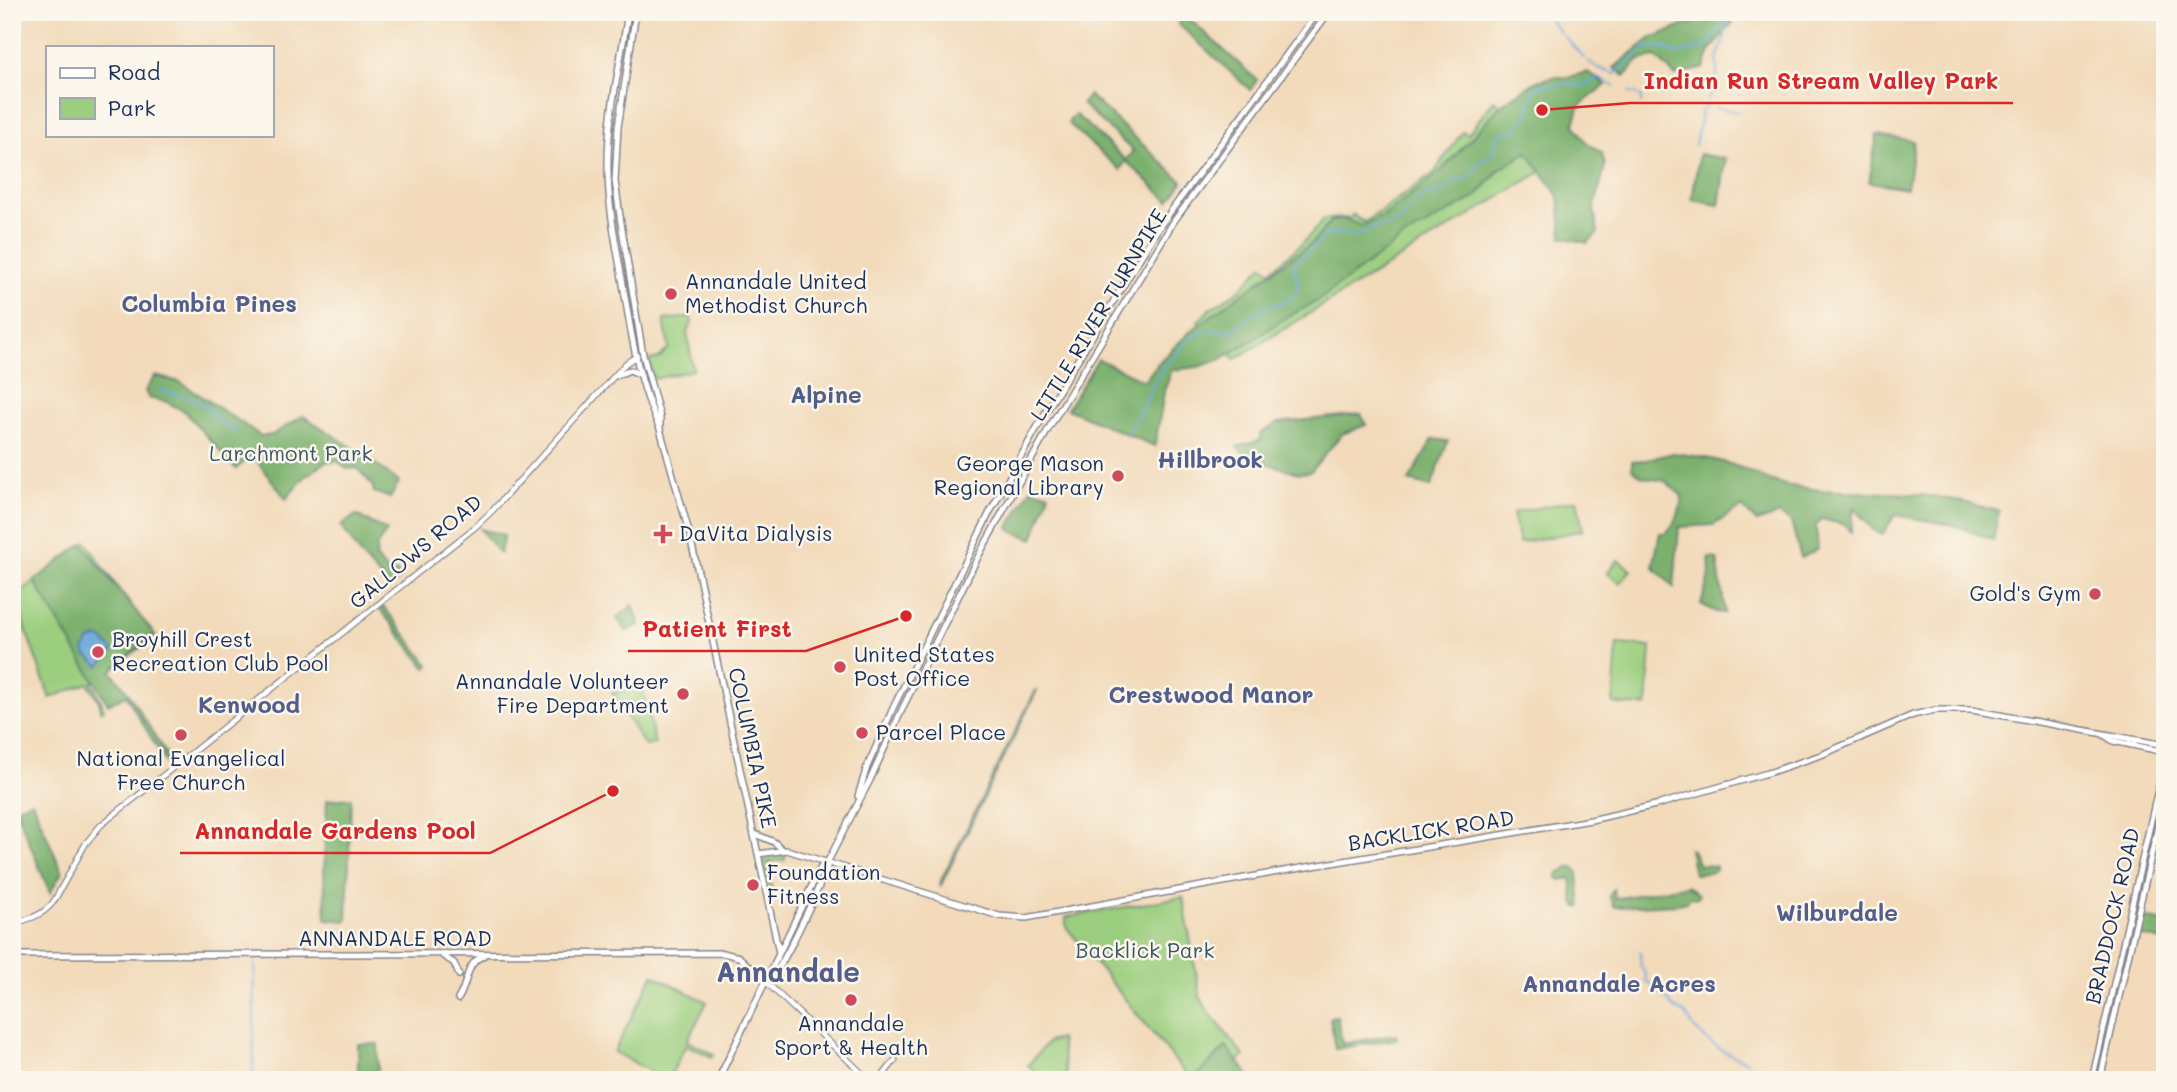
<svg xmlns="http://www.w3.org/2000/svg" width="2177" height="1092" font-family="Mali,sans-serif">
<rect width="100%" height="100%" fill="#fbf7ec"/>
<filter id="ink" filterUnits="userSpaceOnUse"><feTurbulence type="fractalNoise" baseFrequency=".0143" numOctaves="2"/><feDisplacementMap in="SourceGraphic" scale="14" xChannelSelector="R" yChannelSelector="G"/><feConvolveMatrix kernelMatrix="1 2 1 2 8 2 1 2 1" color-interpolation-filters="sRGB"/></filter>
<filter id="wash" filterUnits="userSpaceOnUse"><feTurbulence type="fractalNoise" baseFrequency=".00686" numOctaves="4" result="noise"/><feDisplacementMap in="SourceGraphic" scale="28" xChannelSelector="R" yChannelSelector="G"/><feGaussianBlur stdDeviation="1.57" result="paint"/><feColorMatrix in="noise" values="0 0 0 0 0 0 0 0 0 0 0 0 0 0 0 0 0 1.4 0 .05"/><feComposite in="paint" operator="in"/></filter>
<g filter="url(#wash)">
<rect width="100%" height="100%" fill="#f2daba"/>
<!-- green -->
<path fill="#9bce7e" stroke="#5b7e6e" stroke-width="2" d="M1494 100 1562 159 1235 359 1198 321 1210 309 1237 292 1263 265 1270 271C1289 256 1309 238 1324 219L1350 218 1353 214 1358 219 1365 222 1434 173 1463 131 1468 134Z
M691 317 692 323 687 332 693 370 654 379 649 360 659 358 669 348 664 320Z
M1577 500 1583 530 1519 543 1513 513Z
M86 542 120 591 156 636 92 683 101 701 104 710 101 711 99 701 88 683 50 698 14 597Z
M1618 560 1631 570 1620 583 1607 573Z
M1617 644 1651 647 1647 706 1613 704Z
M642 686 655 744 645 746 612 693Z
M779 854 785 856V860L767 862 768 864H772L768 870 774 896 772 898 763 861 770 856Z
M1183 897 1200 996 1208 1011 1244 1056 1220 1080 1196 1076 1191 1080 1066 927V917Z
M653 975 707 1002 687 1041 714 1054 712 1057 686 1045 668 1080H655L648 1070 614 1052Z
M1060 1039 1067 1080H1043L1028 1065 1048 1042Z"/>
<!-- forest -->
<path fill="#7cb16d" stroke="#4c7066" stroke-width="2" d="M1721 12H1741L1710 51 1704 68 1675 76 1656 57 1639 60 1625 76 1614 68 1651 38Z
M1185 15 1257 80 1250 90 1178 24Z
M1588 72 1606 85 1580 105 1574 124 1586 142 1602 153 1605 166 1594 210 1598 233 1587 243 1562 237 1559 196 1527 152 1499 170 1476 197 1403 238 1316 302 1285 318 1253 340 1219 360 1198 367 1172 370 1164 392 1155 446 1067 409 1098 359 1144 381 1160 361 1193 329 1313 242 1331 221 1344 219 1362 226 1384 216 1441 171 1502 104 1537 81 1553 77H1568Z
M1089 95 1183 182 1169 201 1126 161 1120 170 1068 123 1075 114 1126 160 1133 151 1082 104Z
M1877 135 1914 141 1907 188 1869 182Z
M1699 154 1726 159 1719 205 1692 200Z
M155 376 180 382 261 436 272 435 303 416 361 453 399 482 390 498 374 492 372 485 357 468 346 469 338 461 325 462 305 477 286 499 254 457 251 456 236 469 185 412 167 402 149 398 145 391Z
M1361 414 1366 425 1342 434 1310 472 1299 473 1265 463 1264 455 1254 463 1237 447 1261 440 1260 434 1278 423Z
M1433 439 1448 441 1431 487 1409 481Z
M1673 453C1695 456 1720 459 1741 468 1757 475 1768 481 1786 485 1833 495 1882 490 1930 496 1953 498 1976 506 1999 511L1993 540 1953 525 1895 515 1882 535 1873 530 1854 507 1851 532 1845 525 1821 519 1816 526 1818 549 1801 558 1791 522 1779 514 1757 522 1742 507 1713 525 1679 527 1674 587 1653 567 1660 533H1666C1677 522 1680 512 1682 496L1665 481 1643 477 1632 469V461L1646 460Z
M1031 488 1049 494 1033 539 1012 531 1009 527Z
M356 515 387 531 377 545 376 558 389 574 397 572 401 578 389 587 362 557 341 526Z
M480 529 504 535 500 553 498 552Z
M82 544 154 634 111 671 127 691 170 760 166 763 126 695 108 704 34 581Z
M1709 558 1717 559 1725 613 1716 612 1701 604 1710 574Z
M633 605 640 625 626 631 617 618Z
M384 607 429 665 426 668 379 608Z
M1036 690H1037L940 887 941 880Z
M351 798 347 921 326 919 324 869 327 800Z
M32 801 62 872 50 893 15 808Z
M1689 849 1692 850 1699 865 1716 866V870L1708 873 1694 874Z
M1570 867 1576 869 1578 873 1581 907H1577L1574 902 1571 878 1561 880 1557 877 1560 872Z
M1688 885 1699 895 1698 898 1691 897 1686 902 1678 904 1615 907 1609 896 1613 889 1615 899Z
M2146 918 2165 922V942L2137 935 2140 923Z
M1337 1016 1342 1044 1396 1034 1397 1039 1335 1049 1330 1017Z
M358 1044H378V1077L376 1080H358Z
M1226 1047 1253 1080H1192Z"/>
<!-- water -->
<path fill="#6ea9de" stroke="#446c9e" stroke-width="2" d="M96 638H101L113 650 100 666 85 654 84 649 90 640Z"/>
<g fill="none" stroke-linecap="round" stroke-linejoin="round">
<!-- stream -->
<path stroke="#6ea9de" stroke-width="2" d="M1549 19 1560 32
M1564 36 1584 58
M1588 61 1598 68 1615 74 1646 47H1662L1675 54 1705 47 1727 19 1736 12
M1599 78 1615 87
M1648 91 1655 92
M1629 92 1641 96V103
M1659 93 1663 94
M1709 98 1717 76V60L1725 35 1726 22
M1704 106 1708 107
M1716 108 1737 112
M1695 145 1702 109
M158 390 196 400 211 411 216 419 237 432
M1127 435 1163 367 1174 358 1187 340 1209 329 1226 332 1231 331C1243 323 1251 314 1263 308 1274 303 1291 303 1297 291 1302 281 1293 275 1294 265L1325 236 1339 232 1353 237 1376 227 1393 225 1402 219 1415 202 1425 195 1441 192 1454 182 1469 179 1481 160 1491 156 1494 152 1496 138 1504 132H1512L1527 117 1534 91 1539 86 1569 83 1581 86 1597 79
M1010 486 1029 452
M344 827 340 828 345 839
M1640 952 1641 967 1646 975V982L1651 983 1652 987 1669 1001 1672 1007 1686 1014 1694 1028 1709 1042 1723 1051 1748 1062
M253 1080 255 961"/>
</g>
</g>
<g filter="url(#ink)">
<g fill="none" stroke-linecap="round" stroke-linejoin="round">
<!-- secondary casing -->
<g stroke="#86848c" stroke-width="7">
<path id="secondary" d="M12 924C29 919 43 916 54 901L86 843 101 825 474 528 492 511 626 363 637 356
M767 983 869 1080
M867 1075 875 1078 882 1077 895 1060"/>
</g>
<!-- primary casing -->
<g stroke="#86848c" stroke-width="8">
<path id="primary" d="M628 12C621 61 608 112 608 161 607 202 616 244 623 284 631 333 638 383 660 429L689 532 699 576 779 953
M636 12 618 127 615 181 621 223 643 355 660 417V427
M615 376 630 370 641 375
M2104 735 2113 741 2165 752
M858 796 867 767 894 706 990 512 1044 415 1157 230 1318 12
M755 834 774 842 783 850
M758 854 787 850 999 916 1026 918 1289 870 1591 820 1660 804 1771 772 1821 755 1913 715 1936 710H1972L2165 745
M12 955 723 953 739 957 767 983
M443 956 454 963 459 975
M767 983C781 974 817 890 827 869V863
M458 999C468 985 465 963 483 956
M718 1080 815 879 821 867 827 863 870 780 904 705 979 555 1050 426 1174 221 1329 12
M2092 1080 2165 759
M2100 1080 2165 795"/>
</g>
<!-- secondary -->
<use href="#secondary" stroke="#fff" stroke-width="4.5"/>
<!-- primary -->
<use href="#primary" stroke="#fff" stroke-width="5"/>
</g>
</g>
<!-- markers -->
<g fill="#d1495b" stroke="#fbf7ec" stroke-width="2.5">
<circle cx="671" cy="294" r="7"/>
<circle cx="1118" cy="476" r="7"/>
<path d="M659.5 523.5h7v7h7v7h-7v7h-7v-7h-7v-7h7z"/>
<circle cx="2095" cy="594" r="7"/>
<circle cx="98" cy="652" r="7"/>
<circle cx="840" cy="667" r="7"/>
<circle cx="683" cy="694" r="7"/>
<circle cx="862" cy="733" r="7"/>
<circle cx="181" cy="735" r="7"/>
<circle cx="753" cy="885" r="7"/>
<circle cx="851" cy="1000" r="7"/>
</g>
<g text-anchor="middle" stroke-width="5" stroke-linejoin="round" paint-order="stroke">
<!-- poi labels -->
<g font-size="21" fill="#1b2f5e" stroke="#fbf7ec" text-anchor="start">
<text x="685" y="289">Annandale United<tspan x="685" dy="24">Methodist Church</tspan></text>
<text x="1104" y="471" text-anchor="end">George Mason<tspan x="1104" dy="24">Regional Library</tspan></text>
<text x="679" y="541">DaVita Dialysis</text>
<text x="2081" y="601" text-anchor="end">Gold's Gym</text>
<text x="112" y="647">Broyhill Crest<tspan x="112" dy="24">Recreation Club Pool</tspan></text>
<text x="854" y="662">United States<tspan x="854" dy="24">Post Office</tspan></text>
<text x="669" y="689" text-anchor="end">Annandale Volunteer<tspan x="669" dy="24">Fire Department</tspan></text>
<text x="876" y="740">Parcel Place</text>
<text x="181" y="766" text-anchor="middle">National Evangelical<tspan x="181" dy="24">Free Church</tspan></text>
<text x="767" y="880">Foundation<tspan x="767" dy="24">Fitness</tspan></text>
<text x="851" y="1031" text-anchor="middle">Annandale<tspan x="851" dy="24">Sport &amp; Health</tspan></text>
</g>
<!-- street labels -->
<g font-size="21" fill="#1b2f5e" stroke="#fbf7ec">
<text transform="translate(1099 315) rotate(-59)" y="7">LITTLE RIVER TURNPIKE</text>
<text transform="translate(416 552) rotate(-40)" y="7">GALLOWS ROAD</text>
<text transform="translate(752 748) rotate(78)" y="7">COLUMBIA PIKE</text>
<text transform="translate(1431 831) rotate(-9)" y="7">BACKLICK ROAD</text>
<text transform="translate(2113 916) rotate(-77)" y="7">BRADDOCK ROAD</text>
<text x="395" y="946">ANNANDALE ROAD</text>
</g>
<!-- park labels -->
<g font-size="21" fill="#3b5766" stroke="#fbf7ec">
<text x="291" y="461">Larchmont Park</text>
<text x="1145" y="958">Backlick Park</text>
</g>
<!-- neighbourhood labels -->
<g font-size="23" font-weight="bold" fill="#545e8d" stroke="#fbf7ec">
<text x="209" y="312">Columbia Pines</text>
<text x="826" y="403">Alpine</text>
<text x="1210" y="468">Hillbrook</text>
<text x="1211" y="703">Crestwood Manor</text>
<text x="249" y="713">Kenwood</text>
<text x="1837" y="921">Wilburdale</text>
<text x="1619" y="992">Annandale Acres</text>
</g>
<!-- district labels -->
<g font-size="28" font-weight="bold" fill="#545e8d" stroke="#fbf7ec">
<text x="788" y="982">Annandale</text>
</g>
</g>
<!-- callouts -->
<path fill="none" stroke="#d62828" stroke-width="2.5" d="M1542 110L1630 103H2013M906 616L806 651H628M613 791L490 853H180"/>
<g fill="#d62828" stroke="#fbf7ec" stroke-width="2.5">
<circle cx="1542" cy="110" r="7"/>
<circle cx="906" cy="616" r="7"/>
<circle cx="613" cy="791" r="7"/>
</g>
<g font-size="23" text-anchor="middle" font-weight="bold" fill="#d62828" stroke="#fbf7ec" stroke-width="5" stroke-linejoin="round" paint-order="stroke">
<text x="1821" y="89">Indian Run Stream Valley Park</text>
<text x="717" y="637">Patient First</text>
<text x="335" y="839">Annandale Gardens Pool</text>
</g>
<!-- margin -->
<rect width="2177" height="1092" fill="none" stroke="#fbf7ec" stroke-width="42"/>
<!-- legend -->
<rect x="46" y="46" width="228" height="91" fill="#fbf7ec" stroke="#a1a7b3" stroke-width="2"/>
<rect x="60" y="68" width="35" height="10" fill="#ffffff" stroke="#a1a7b3" stroke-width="2"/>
<text x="108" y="80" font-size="21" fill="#1b2f5e">Road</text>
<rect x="60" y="98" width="35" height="21" fill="#9bce7e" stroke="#a1a7b3" stroke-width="2"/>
<text x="108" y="116" font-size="21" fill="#1b2f5e">Park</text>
</svg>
